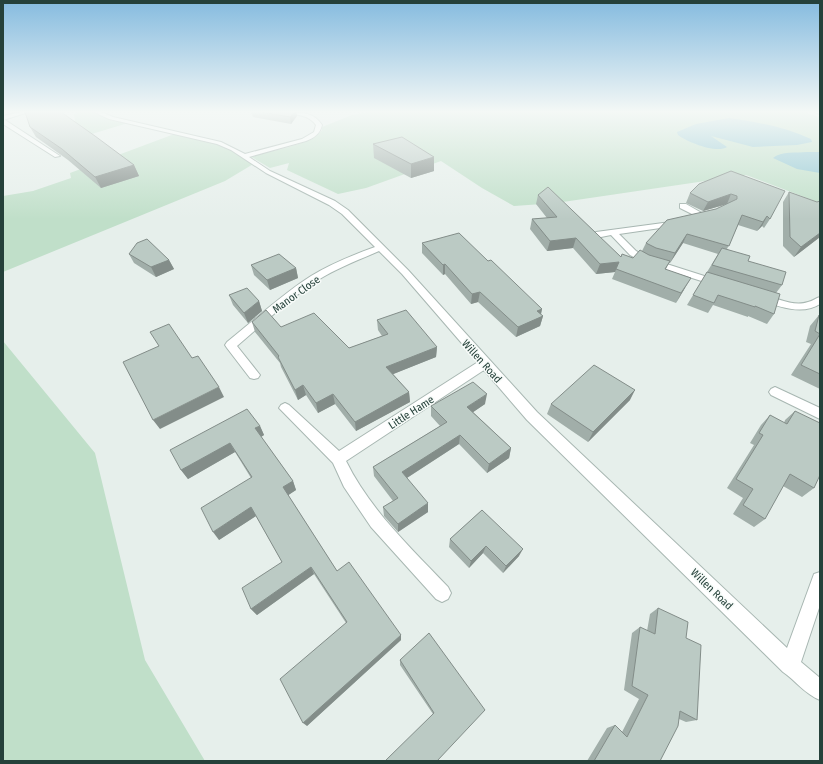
<svg xmlns="http://www.w3.org/2000/svg" width="823" height="764" font-family="'Fira Sans Condensed',sans-serif">
<rect width="100%" height="100%" fill="#e6efeb"/>
<!-- green -->
<path fill="#c0dfc9" d="M77 112H93L106 118 128 123 62 143 75 122 74 114 78 113Z
M368 112H803L820 117V203L746 175 556 203 514 206 482 188 441 161 366 188 338 194 287 170 289 163 270 168 250 156C269 151 310 146 322 130V127L352 115Z
M177 133 224 144 255 163 225 181 3 272V196L33 191 71 178 70 173Z
M3 341 95 453 145 660 205 761H3Z"/>
<!-- water -->
<path fill="#90c6d2" d="M729 118C757 122 785 127 811 139L812 142 797 145 753 147 711 136 727 147C717 154 687 142 678 135L677 132 696 124Z
M807 152H820V173L797 169 773 158C781 151 797 153 807 152Z"/>
<g fill="none" stroke-linecap="round" stroke-linejoin="round">
<!-- street casing -->
<g stroke="#a8b7b2" stroke-width="2">
<path id="street" d="M94 112H101L113 117 221 142 245 154 302 139 314 132 316 125C309 115 298 115 287 113V112C300 112 314 112 322 125 320 134 314 138 306 141L249 157 270 171 335 201 348 210 408 270 537 412 787 648 814 574 820 572V605L801 662 820 678V700C805 694 796 681 783 672L527 420 484 370 346 461C370 510 411 548 448 587L451 593 448 599 442 602 436 599 371 527 344 487 333 463 279 408 281 405 285 403 289 405 339 451 478 362 402 274 379 251C359 260 337 268 318 280 289 299 264 323 237 346L260 375 258 378 254 379 250 378 227 348 225 345 227 342C255 320 281 295 311 276 331 264 353 255 375 247L342 214 329 205 266 173 231 150 217 144 109 119Z
M816 112H820V114L817 113Z
M3 119 5 120 60 156 55 157 3 124Z
M680 204H686L707 216 703 218H700L680 208Z
M678 221 682 223 681 225 619 234 636 251 651 259 720 281 722 283 720 285H714L645 263 630 255 611 235 596 238 592 235 596 232Z
M762 294C777 298 793 307 808 302 813 301 816 298 820 297V304C802 316 777 306 758 299L757 297 758 295Z
M775 387 820 408V419L771 395 769 392 771 389Z"/>
</g>
<!-- secondary casing -->
<g stroke="#a4bab3" stroke-width="2">
<path id="secondary" d="M21 112H29L3 120V116Z"/>
</g>
<!-- street -->
<use href="#street" fill="#fff" fill-rule="evenodd"/>
<!-- secondary -->
<use href="#secondary" fill="#fff" fill-rule="evenodd"/>
</g>
<!-- wall -->
<path fill="#a1aea9" d="M251 112H296L297 116 291 124 253 117Z
M30 127 134 165 139 176 101 188 68 160 36 137Z
M373 144 434 171 411 178 374 158Z
M731 171 770 219 764 228 762 226 757 231 738 225 727 249 748 261 782 285 776 293 774 314 767 324 748 316V317L713 305 708 313 687 305 718 254 683 243 670 263H669L666 269 685 288 676 303 612 279 615 272 596 274 573 248 547 251 530 229 532 219 547 218 536 204 538 195 621 257 633 258 642 251 646 243 727 204 703 211 686 203 690 193Z
M789 192 817 202 820 201V237L794 257 783 246V202Z
M422 243 542 309 541 315 543 316 540 326 516 337 478 302 471 304 445 274 443 275 422 253Z
M129 254 169 260 174 269 156 277 134 263Z
M251 265 296 268 298 278 270 290 254 275Z
M229 295 259 301 262 311 248 323 233 305Z
M819 315 820 316V389L791 375 811 344 806 342 810 326Z
M377 320 437 347 436 357 393 374 409 392 410 402 356 431 335 404 318 413 306 395 298 400 281 367 280 363 255 332 252 322 281 327 349 348 382 336 378 330Z
M630 400 588 442 547 414 551 404Z
M485 404 473 412 511 448 509 458 487 473 459 444 407 478 428 512 398 532 384 516 383 507 393 501 374 476 373 467 440 426 431 416V406Z
M795 411 814 488 802 497 783 486 765 519 754 527 733 514 743 498 727 488 754 445 750 443 761 425 770 415 784 423 785 420Z
M260 426 264 435 261 437 293 481 296 490 288 495 337 571 401 640 307 726 346 623 314 574 257 615 251 609 282 562 256 516 219 540 251 478 235 452 188 479 181 470Z
M482 510 519 556 503 573 483 553 469 568 449 547 450 539Z
M658 608 686 638 697 720 686 722 679 719 660 761H587L607 728 615 725 622 732 639 699 624 690 632 633 640 627 647 631 650 614Z
M400 660 485 710 433 714 400 665Z"/>
<!-- shaded-wall -->
<path fill="#838d89" d="M294 112H296L297 116 291 124 290 117Z
M434 157V171L411 178V164Z
M134 165 139 176 101 188 95 177Z
M731 194 727 204 703 211 708 202Z
M767 216 762 226 757 231Z
M820 233V237L794 257 801 247Z
M687 234 683 243 670 263 675 253Z
M576 238 573 248 547 251 550 241Z
M169 260 174 269 156 277 151 267Z
M619 262 615 272 596 274 600 264Z
M445 264V274L443 275V265Z
M296 268 298 278 270 290 267 280Z
M691 278 676 303 681 293Z
M480 292 478 302 471 304 472 294Z
M259 301 262 311 248 323 244 313Z
M542 309 540 317 543 316 540 326 516 337 518 327 537 311Z
M437 347 436 357 386 377V367Z
M303 385 306 395 298 400 295 390Z
M219 387 224 397 160 429 153 420Z
M635 390 630 400 588 442 593 432Z
M409 392 410 402 356 431 355 422Z
M333 394 335 404 318 413 316 403Z
M487 394 485 404 466 417 467 407Z
M260 426 264 435 259 438 255 428Z
M460 435 459 444 402 481V472Z
M230 443 235 452 188 479 181 470Z
M511 448 509 458 487 473 489 464Z
M293 481 296 490 287 496 283 487Z
M428 503V512L398 532V524Z
M251 507 256 516 219 540 213 532Z
M486 546 483 553 469 568 471 561Z
M523 549 519 556 503 573 506 566Z
M311 567 314 574 257 615 251 609Z
M401 635V640L307 726 303 723Z"/>
<!-- building -->
<path fill="#bbcac4" stroke="#838d89" d="M25 112H61L95 136 134 165 95 177 62 149 30 127Z
M262 112H294L290 117Z
M402 137 434 157 411 164 373 144Z
M731 171 785 191 770 219 767 216 763 222 742 215 729 246 687 234 675 253 656 248 646 243 667 220 716 209 737 199V196L731 194 708 202 690 193 699 184Z
M548 187 621 257 622 254 633 258 640 250 649 255 670 261 665 269 691 278 681 293 616 269 619 262 600 264 576 238 550 241 532 219 557 217 538 195Z
M789 192 817 202 820 201V233L801 247 790 237Z
M459 233 488 261 491 260 542 309 537 311 543 316 518 327 480 292 472 294 445 264 443 265 422 243Z
M147 239 169 260 151 267 129 254 137 243Z
M722 248 750 256 748 261 786 272 782 285 712 265Z
M279 254 296 268 267 280 251 265Z
M707 272 780 294 774 314 755 306V307L718 295 714 303 693 295Z
M247 288 259 301 244 313 229 295Z
M266 310 281 327 314 313 349 348 388 334 377 320 406 310 437 347 386 367 409 392 355 422 333 394 316 403 303 385 295 390 278 357 279 356 252 322Z
M819 315 820 316V374L801 365 820 334 815 331Z
M169 324 192 358 198 356 219 387 153 420 123 362 159 346 150 332Z
M594 365 635 390 593 432 551 404Z
M473 382 487 394 467 407 511 448 489 464 460 435 402 472 428 503 398 524 383 507 398 498 373 467 447 422 431 406Z
M247 409 260 426 255 428 293 481 283 487 337 571 349 562 401 635 303 723 280 679 347 622 311 567 251 609 242 588 282 562 251 507 213 532 201 508 252 477 230 443 181 470 170 450Z
M795 411 820 423V475L814 488 790 474 765 519 743 505 753 489 736 479 763 435 759 433 770 415 787 424Z
M482 510 523 549 506 566 486 546 471 561 450 539Z
M658 608 688 622 686 638 701 645 697 720 680 711 678 726 660 761H594L615 725 627 737 648 695 632 686 640 627 655 634Z
M429 633 485 710 437 761H385L434 713 400 660Z"/>
<!-- sky -->
<linearGradient id="sky" x2="0" y2="1"><stop stop-color="#85bbdf"/><stop offset="0.51" stop-color="#f4f8f6"/><stop offset="1" stop-color="#f4f8f6" stop-opacity="0"/></linearGradient>
<rect width="823" height="219" fill="url(#sky)"/>
<g text-anchor="middle" stroke-width="3" stroke-linejoin="round" paint-order="stroke">
<!-- street labels -->
<g font-size="11" fill="#25413a" stroke="#f7fbf9">
<text transform="translate(296 294) rotate(-36)" y="4">Manor Close</text>
<text transform="translate(482 361) rotate(48)" y="4">Willen Road</text>
<text transform="translate(411 412) rotate(-33)" y="4">Little Hame</text>
<text transform="translate(712 589) rotate(44)" y="4">Willen Road</text>
</g>
</g>
<!-- border -->
<rect width="823" height="764" fill="none" stroke="#25413a" stroke-width="8"/>
</svg>
